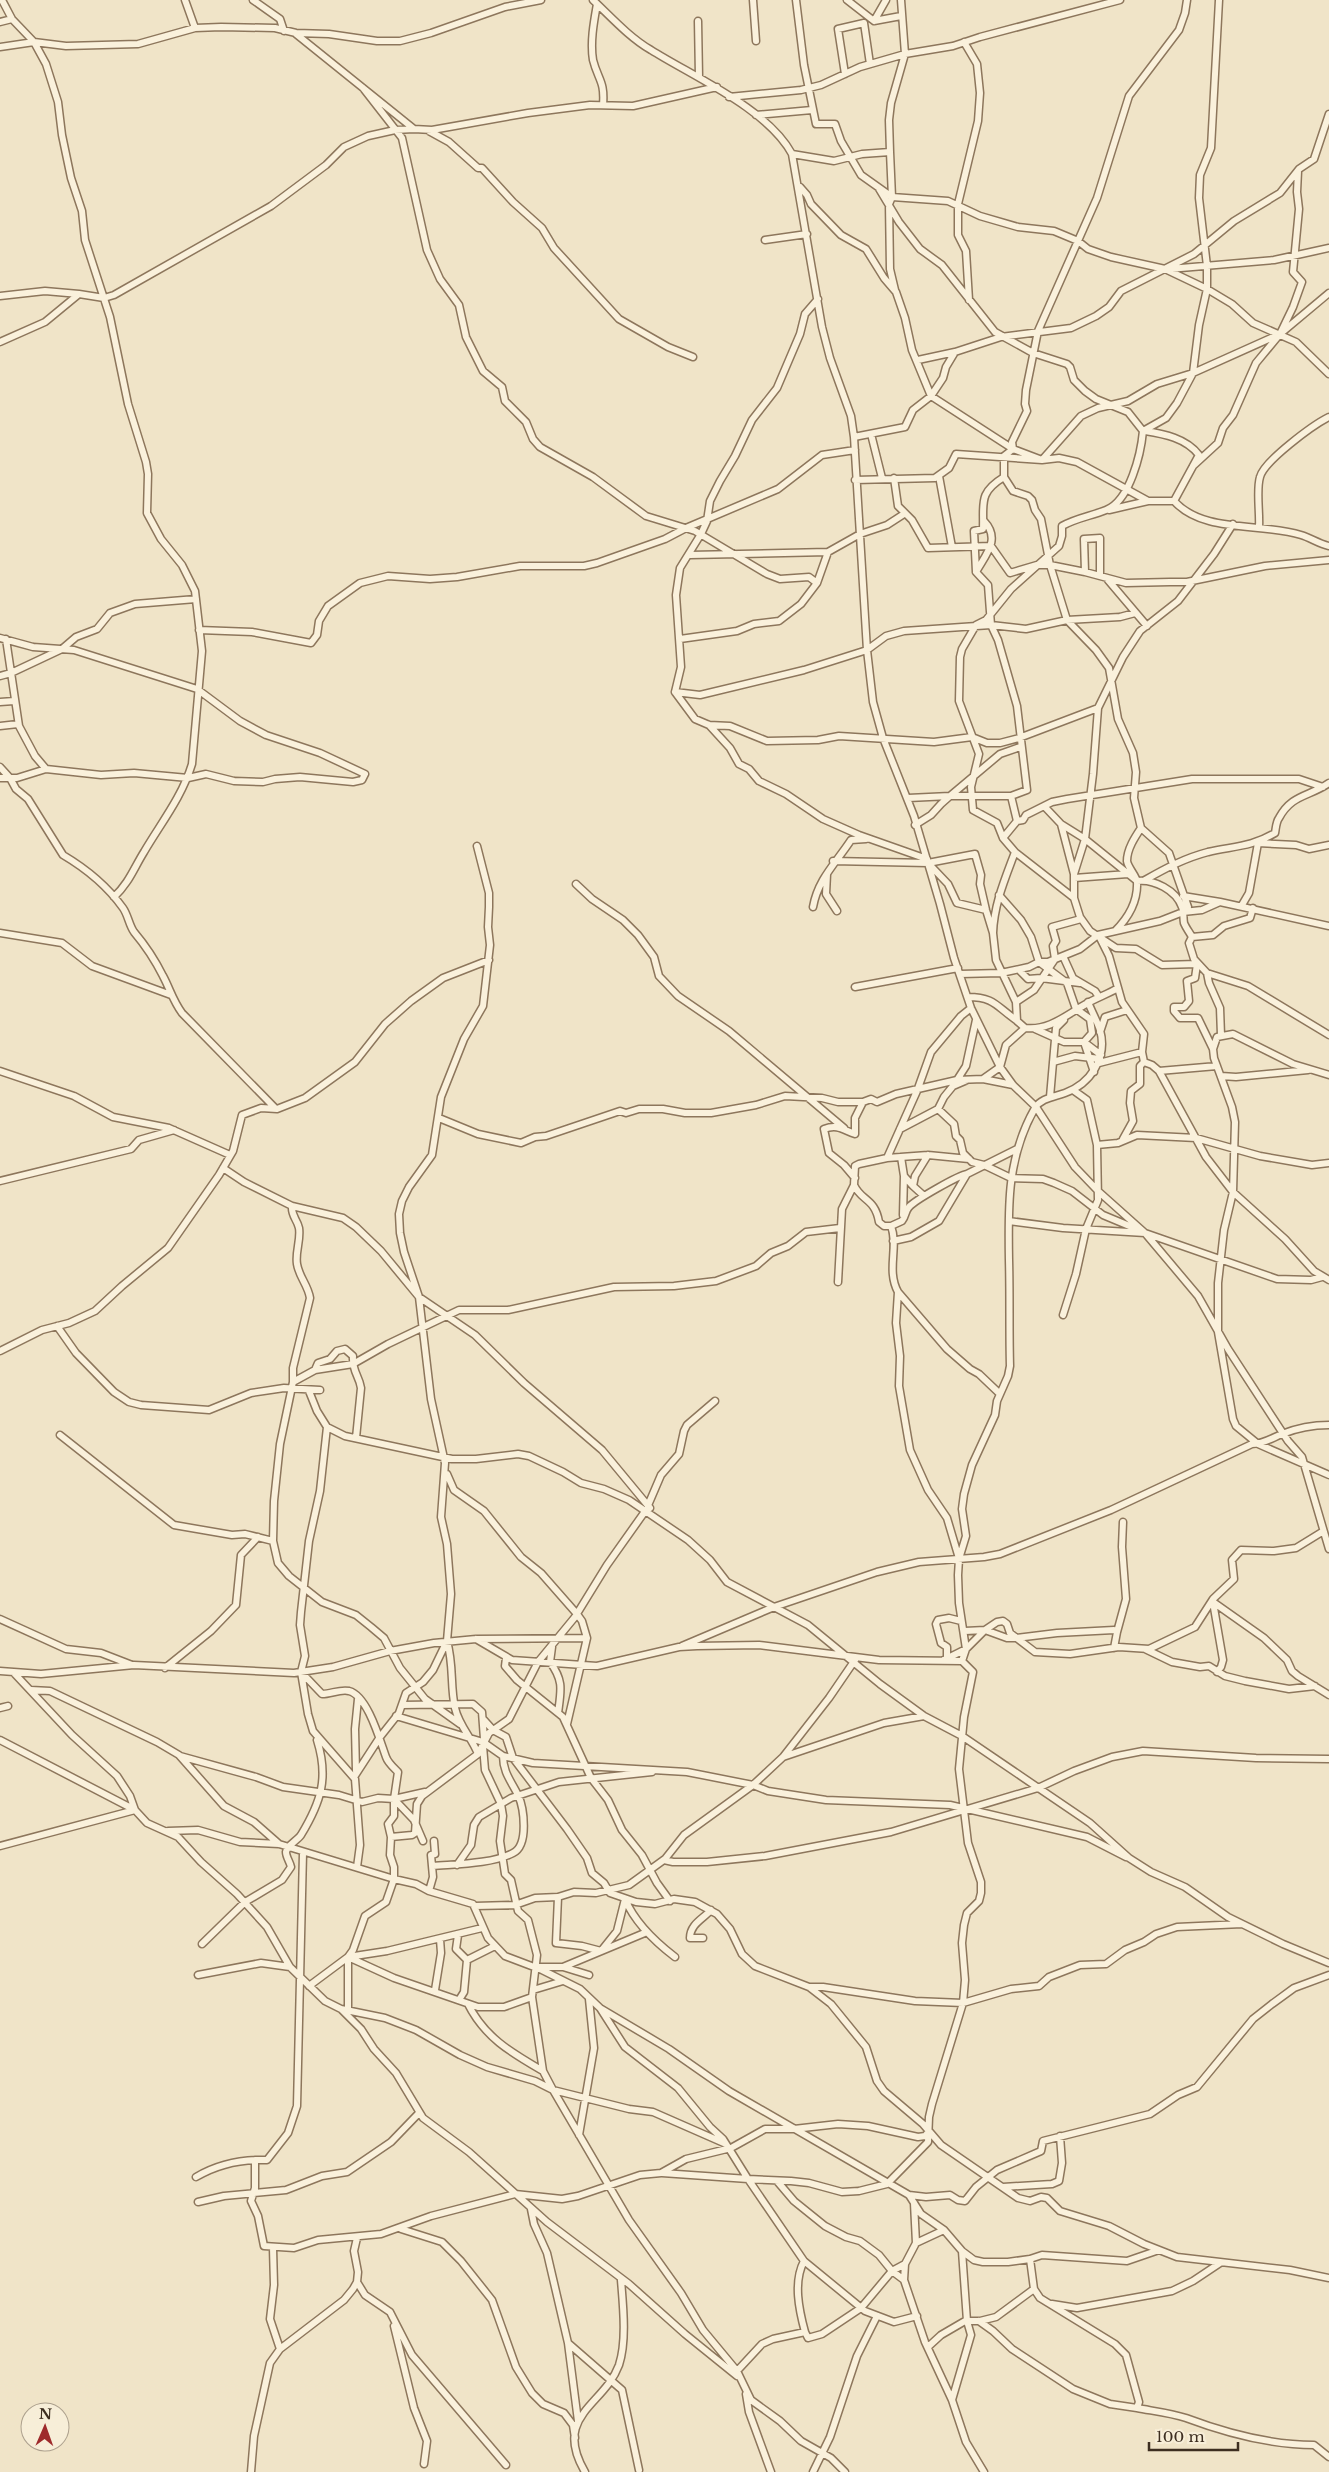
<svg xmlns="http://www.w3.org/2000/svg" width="1329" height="2472" font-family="'Libre Baskerville',serif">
<rect width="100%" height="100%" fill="#f0e4c8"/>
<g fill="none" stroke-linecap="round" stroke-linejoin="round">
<!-- street casing -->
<g stroke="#8d765c" stroke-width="9">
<path id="street" d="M2 0 12 19 34 42 46 64 58 102 62 135 71 178 82 211 85 240 110 317 128 404 146 462 148 474 147 513 161 539 182 565 195 591 202 651 192 764C182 797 161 823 144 852 134 868 129 883 114 897
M185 0 195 28
M253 0 280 19 284 31
M593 0C611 17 630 38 651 50 694 77 768 109 792 154L822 327 830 358 851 416 854 437 867 650 873 702 883 738 914 816 940 904 954 958 971 1008 1000 1067 1013 1085 1036 1107 1075 1167 1098 1191 1145 1233 1198 1296 1228 1349 1288 1441 1302 1457 1329 1549
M753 0 756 41
M796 0 804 65 816 124H835L841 141 861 175 892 197 948 201 980 216 1018 227 1054 231 1078 241 1088 249 1111 257 1165 269 1207 289 1232 304 1253 323 1296 342 1329 374
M847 0 874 21 901 16
M597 4C594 21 590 42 593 60 598 80 605 81 603 105
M698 21 699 77
M874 21 886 0
M0 22 12 19
M296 34 414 129 432 130 528 113 590 105 633 106 717 87
M964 42 977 64 980 93 978 121 958 204V235L966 251 969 300
M0 47 34 42 66 46 138 44 195 28 221 27 275 28 296 33 329 34 377 41H400L431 33 505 7 541 0
M845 74 838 29 864 23 870 64
M363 88 402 138 427 250 440 279 459 305 466 337 483 371 502 387 505 401 526 422 533 439 540 447 593 477 646 516 695 531 767 574 780 579 809 577 817 583
M729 97 801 90 821 85 860 67 905 54 953 46 980 37 1120 0
M756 115 812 110
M429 131 449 142 478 168H482L513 202 542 228 554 248 619 319 668 347 693 357
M890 152 892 197 889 204 890 269 895 290
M792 154 834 161 862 154 890 152 889 120 891 103 905 54 901 0
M800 187 807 195 811 204 841 235 866 249 884 278 896 292 905 318 912 350 931 396 1013 449 1042 460 1081 416 1098 408 1128 401 1157 384 1193 373 1280 334 1329 293
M878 187 899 222 920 249 942 265 995 332 1033 353 1067 364 1070 367 1074 380 1085 391 1096 399 1128 412 1143 431C1141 453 1130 501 1106 510 1091 516 1076 518 1062 526V536L1059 546 1011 589 986 620 976 625 962 649 960 657 959 701 979 754 971 787 973 810 997 823 1003 838 1015 852C1005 879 994 904 993 933
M765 240 807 234
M1169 269 1274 260 1329 248
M0 296 45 291 79 294
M0 342 45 322 79 294 104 298 114 295 271 206 326 165 344 147 368 136 395 130 414 129
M918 360 955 352
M1143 431 1166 418 1177 403 1193 373 1199 325 1207 289V266L1199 198 1200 175 1211 148 1219 0
M1145 431C1164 434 1186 438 1199 455L1174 501
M871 434 882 478
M854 437 905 427 913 410 931 396 943 378 946 367 955 352 1001 337 1071 328 1096 316 1109 307 1121 291 1194 254 1234 221 1280 193 1299 169 1314 159 1329 114
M1193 466 1218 443 1223 428 1233 415 1256 363 1280 334 1293 307 1302 282 1293 272 1299 209 1297 192 1298 171
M939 476 952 547
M1004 477 1013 491 1028 496 1032 500 1035 510 1041 519 1050 565 1067 620 1096 650 1109 668 1118 719 1133 753 1136 772 1134 798 1141 828C1135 837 1127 849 1127 861 1128 868 1136 875 1137 882 1138 902 1128 918 1115 931
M894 478 898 506 912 520 928 548 991 546 1010 573 1037 565H1050L1085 572 1126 583 1170 582H1187L1265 566 1329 560
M855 480 935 478 949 468 956 454 1042 460 1059 458 1077 462 1148 501H1174C1204 534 1260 522 1301 535 1311 538 1319 544 1329 546
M1109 510 1148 501
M1259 527C1260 513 1256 490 1260 477 1264 461 1313 425 1329 417
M690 555 828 552 860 534 887 525 904 514
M976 572C986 554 1001 539 984 521
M1085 572 1084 539 1100 538V576
M1108 580 1147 626
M199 630 252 632 311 643 317 635 319 621 328 606 360 583 388 576 430 579 457 577 520 566H584L597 563 665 539 686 528 778 489 822 455 855 450
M0 638 33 647 74 650 197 689 240 721 266 735 320 753 365 774 362 780 353 782 300 777 275 779 263 782 234 781 206 774 188 778 134 773 101 775 46 769 17 778H0
M6 639 19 726 35 756 46 769
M680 639 737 631 754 624 779 621 801 604 817 583 828 552
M0 676 11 673 62 649 76 637 97 629 110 613 135 604 196 599
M675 692 700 695 804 670 867 650 886 636 904 631 991 625 1026 629 1067 620 1120 617 1135 613
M675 692 695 719 709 725 730 726 767 741 818 740 839 736 934 742 972 737 987 743H1000L1019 738 1098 708
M675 692 681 667 676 595 680 568 701 534 707 521 710 501 720 481 735 456 752 420 777 388 800 334 805 314 818 299
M0 702 14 701
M709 725 730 748 739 764 749 769 759 781 786 794 823 819 859 835 927 859
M0 726 18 724
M0 767 10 778 16 789 28 799 63 855C85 868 108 887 123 908 128 915 129 925 134 932 145 945 155 960 163 976 170 989 173 1001 182 1013L275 1108
M908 798 950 796 1000 754 1020 747
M1044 806 1061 824 1074 874
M1017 821 1023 820 1026 815 1052 802 1067 799 1192 779H1299L1323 787
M1061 824 1085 839 1137 881C1154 879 1176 890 1182 907 1184 912 1183 918 1184 923 1186 928 1190 933 1192 937L1189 943 1194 959 1207 973 1248 986 1329 1035
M915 825 931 815 941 804 950 796H1011L1027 790 1017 706 998 640 991 625 988 585 976 572 974 531 983 529C984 503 978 493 1004 477V456L1013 449 1012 442 1027 411 1025 404 1026 390 1038 331 1097 198 1129 96 1179 30 1185 13 1187 0
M1141 828 1169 853 1188 907 1183 912
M1003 838 1017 821 1011 796
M1015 852 1074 898
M833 861 928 863 975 854 981 875 980 884 986 910 993 933 996 960 1016 1002 1017 1021 1025 1028
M929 864 948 884 957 903 986 910
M827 874 826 894 837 911
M1074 878 1128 874
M1145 880C1166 868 1185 858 1208 852 1234 846 1251 847 1275 833 1276 828 1276 822 1279 818 1292 794 1309 797 1329 783
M576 884 592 899 623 920 638 935 654 957 659 976 678 996 729 1031 844 1128
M999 895 1021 920 1031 937 1039 962 1067 983 1076 1009 1090 1019 1092 1033 1084 1042 1094 1072
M1183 896 1220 902
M1242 905 1249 893 1258 843 1296 845 1309 849 1329 845
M813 907C818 879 836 863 851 840L866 839
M0 933 62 943 92 966 171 995
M1192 937 1213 935 1224 926 1250 918 1253 908
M1100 938 1109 956 1122 1002 1144 1034 1142 1052
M1063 956 1073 978 1095 991 1099 997
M1197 964 1162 965 1136 949 1116 948 1090 931 1080 917 1074 898V874L1085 839 1093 774 1098 708 1123 657 1140 631 1178 601 1214 554 1233 524
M1197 964 1195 978 1187 981 1189 1001 1184 1007H1174V1011L1180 1018H1198L1213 1049
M1019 970 1028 979 1041 978 1080 983
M1207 973 1209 983 1220 1008 1221 1035
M960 974 1001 973 1029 967 1039 962H1048L1080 949 1098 935 1160 921 1183 912 1202 910 1220 902 1329 926
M855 987 958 968
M968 997C994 997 996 1006 1016 1020
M1016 1002 1034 990 1055 959 1053 946 1056 941 1052 927 1081 919
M1035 1029 1064 1042H1084L1101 1055
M1100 1032 1105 1017 1127 1010
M1053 1062 1075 1056 1100 1059
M1099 1063 1142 1052 1144 1062 1152 1065 1159 1071 1206 1157 1233 1192 1285 1239 1314 1271 1329 1280
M0 1071 74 1096 113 1117 169 1128 230 1155
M1159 1071 1217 1066
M1329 1075 1293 1064 1233 1034 1217 1037 1213 1049 1214 1058 1232 1107 1235 1122 1233 1192 1224 1230 1218 1283V1332L1233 1419 1236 1426 1258 1444 1329 1475
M1221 1076 1236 1077 1308 1070
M983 1079 1000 1067 1006 1045 1025 1028C1049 1031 1066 1015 1086 1004 1096 998 1108 994 1118 988
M957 1080 966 1066 976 1020
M1073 1090 1087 1100 1097 1145 1118 1143 1137 1135 1196 1138 1260 1156 1312 1165 1329 1163
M1050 1097 1056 1028 1064 1020
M938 1109 954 1124 956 1136 960 1140 963 1153 972 1162 984 1165 1011 1178 1043 1179 1054 1183 1072 1191 1103 1215 1139 1230
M439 1118 478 1134 521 1143 535 1137 546 1136 620 1111 626 1113 639 1109H663L685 1113H711L756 1105 785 1096 822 1098 838 1102H863
M900 1129 938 1109 944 1097 953 1086 967 1080
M1123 1139 1133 1121 1130 1103 1131 1091 1140 1084V1066L1144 1062
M901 1157 904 1176 913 1186
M887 1158 917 1091 931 1052 961 1016 971 1008
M969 1159 928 1155 887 1158 859 1164 855 1166 854 1185C861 1201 875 1198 879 1222L884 1226H891C899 1247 886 1270 898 1292L947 1349 970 1369 979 1374 1000 1394
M223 1168 244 1182 292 1206
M855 1178 844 1165 829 1153 824 1129C838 1124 843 1130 855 1134V1118L863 1102 871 1099 877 1102 896 1094 957 1080 983 1079 1013 1085
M0 1181 131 1149 139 1140 174 1130
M923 1195 913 1186 915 1176 928 1155
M903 1215 904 1176
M1009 1221 1063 1228 1145 1233 1277 1279 1311 1280 1322 1277
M891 1226 902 1221C906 1216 905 1211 909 1207 915 1200 959 1175 967 1174
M893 1241 911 1237 939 1221 967 1174 1017 1149
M838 1282 842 1209 854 1185
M898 1292 896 1323 900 1356 899 1386 910 1450 928 1490 947 1518 958 1555
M1063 1315 1076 1274 1086 1229 1098 1200 1097 1145
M57 1326 76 1353 114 1392 129 1402 141 1405 209 1410 251 1393 284 1388 320 1390
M0 1351 42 1330 69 1323 95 1311 122 1286 168 1248 219 1175 233 1151 242 1115 261 1108 277 1109 305 1098 355 1062 385 1024 411 1001 443 978 489 960
M315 1370 318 1363 330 1359 337 1351 345 1349 353 1356C352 1372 359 1375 361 1388L356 1438
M293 1382V1368L310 1298C308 1285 299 1277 297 1264 295 1252 301 1240 299 1228 297 1219 291 1216 292 1206L343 1218 356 1227 381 1251 419 1297 475 1335 524 1383 602 1450 650 1508
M309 1391 317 1411 327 1427 320 1491 309 1541 301 1612 300 1625 305 1656 301 1672 308 1714 313 1731 355 1779 360 1845 357 1867
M327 1427 345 1436 452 1459H476L518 1454 529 1456 563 1472 581 1483 604 1489 629 1500 688 1540 710 1560 727 1582 808 1625 880 1684 924 1716 962 1736 1090 1823 1129 1858 1151 1872 1185 1887 1228 1917 1283 1944 1329 1963
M60 1435 174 1525 232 1535 245 1534 273 1541
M447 1474 454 1490 484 1511 521 1557 541 1573 577 1614 582 1621 587 1638
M1213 1602 1264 1638 1287 1660 1292 1671 1298 1676 1329 1695
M1213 1602 1223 1660 1221 1667 1217 1672
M0 1619 66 1649 101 1653 132 1665
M965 1631 985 1630 997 1622 1003 1621 1007 1624 1010 1633 1035 1652 1070 1654 1119 1647 1149 1649 1195 1627 1213 1599 1234 1579 1232 1560 1241 1550 1274 1551 1296 1548 1322 1532
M1117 1632 1126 1599 1122 1547 1123 1522
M476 1639 512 1660 597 1666 679 1647 697 1646 759 1645 879 1660 962 1661 973 1672 964 1717 959 1769 968 1843 981 1882V1893L979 1901 967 1913 964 1925 962 1943 965 1980 963 2003 932 2104 929 2117 928 2142 887 2184 859 2191 842 2192 809 2183 791 2181 748 2179 723 2139 710 2127 678 2088 625 2047 600 2008
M447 1641 451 1594 447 1544 441 1517 445 1463 431 1399 419 1297 404 1252 400 1233 399 1214 402 1201 409 1187 432 1155 441 1097 464 1039 483 1006 490 945 488 927 489 907V893L477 846
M682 1646 774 1607 877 1572 919 1562 984 1557 1000 1554 1111 1510 1252 1444C1263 1444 1272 1438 1282 1434 1297 1428 1313 1425 1329 1425
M552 1647 550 1662C564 1681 561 1690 558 1713
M1145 1649 1172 1662 1200 1667 1209 1666 1225 1676 1245 1681 1289 1689 1315 1686
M506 1658 505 1666 517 1680 563 1717 591 1778 608 1800 622 1830 642 1855 657 1883 670 1901
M947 1658V1647L941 1643 936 1624 938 1620 949 1618 961 1621
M944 1660 966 1649 985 1630 1007 1638H1016L1057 1633 1114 1630 1117 1632 1114 1648
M962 1661 966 1649 959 1603 958 1575 959 1559 966 1536 962 1509 964 1494 972 1465 995 1415 997 1401 1008 1376 1010 1366C1009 1331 1010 1295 1009 1260 1008 1206 1007 1157 1035 1108 1041 1098 1054 1097 1065 1093 1090 1084 1108 1058 1100 1030 1097 1021 1092 1012 1088 1002
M165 1668 211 1631 236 1605 241 1555 258 1537
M0 1671 41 1674 134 1665 294 1673 333 1667 390 1651 434 1643 476 1639 587 1638 567 1724
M14 1673 72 1735 117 1776 130 1796 135 1810 147 1823 178 1837 201 1862 237 1894 267 1927 290 1967 325 2001 341 2009 385 2018 416 2030 460 2055 487 2067 535 2081 553 2090 629 2220 681 2293 703 2330 737 2371 751 2400 780 2421 801 2441 831 2458 845 2472
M302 1673 322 1694C331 1694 340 1689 349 1691 368 1696 380 1741 386 1757 388 1763 394 1768 398 1772L394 1799 414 1820 423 1841
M31 1690 50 1691 157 1742 179 1755 224 1806 254 1822 279 1844
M402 1705 473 1704 482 1712 484 1739
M0 1708 8 1706
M396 1716 483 1742 503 1756C503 1772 511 1781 518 1795 524 1808 529 1845 513 1853 492 1864 456 1864 433 1866
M484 1720 493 1730 506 1737 513 1758 567 1829 587 1858 592 1873 604 1883 610 1893 636 1902 655 1904 674 1899 695 1902 717 1914 730 1929 742 1954 755 1966 809 1987 831 2004 866 2047 877 2081 884 2091 923 2124 941 2145 1018 2198 1030 2201 1041 2197 1047 2198 1060 2211 1109 2226 1144 2244 1177 2257 1290 2270 1329 2278
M460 1724 425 1699 400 1668 384 1638 371 1627 356 1615 322 1602 289 1576 278 1563 273 1541 274 1501 280 1444 293 1382 315 1370 353 1364 388 1344 459 1310H508L614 1287 674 1286 716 1281 756 1266 771 1253 788 1246 806 1232 840 1228
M0 1740 135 1810
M483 1746 485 1770 501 1804 503 1816 500 1841 505 1874 511 1880 518 1911 528 1920 537 1955 532 1997 543 2071 553 2090 629 2109 653 2112 726 2144
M180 1756 256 1777 283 1787 339 1795 362 1802 378 1798 394 1799
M503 1756 533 1763 687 1772 753 1785 768 1791 826 1800 950 1805 1087 1837 1126 1857
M783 1757 884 1723 924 1716
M356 1771 355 1729 358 1699
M354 1777 380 1737 399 1713 406 1693 423 1682 433 1670 447 1641C454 1666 450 1685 455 1708 459 1726 472 1738 478 1754
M168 1831 198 1830 240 1842 279 1844 394 1879 416 1884 429 1891 473 1904 488 1938 505 1956 542 1970 580 1989 600 2008 669 2049 729 2091 909 2195 921 2214 944 2230 962 2251 974 2260 983 2262H1008L1030 2259 1034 2289 1040 2298 1115 2344 1126 2355 1139 2402 1137 2408C1153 2411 1171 2413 1186 2418 1226 2433 1271 2445 1314 2445L1329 2457
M391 1837 388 1824 394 1816V1799L425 1792
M0 1846 135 1810
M664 1860 673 1862H707L765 1856 891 1832 1038 1788 1074 1771 1112 1757 1143 1751 1256 1758 1329 1759
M457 1865 471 1845 474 1825 479 1817 511 1798 559 1782 652 1772
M429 1891 433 1877 431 1855 435 1854 434 1841
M558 1897 556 1943 582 1946 601 1951 617 1931 625 1899
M625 1899C635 1923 654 1941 675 1957
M475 1906 515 1905 535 1898 558 1897 574 1892 596 1893 629 1885 665 1859 684 1835 753 1785 783 1757 829 1698 855 1660
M458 1935 456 1949 467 1960 464 1992 459 2000
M703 1938H690C690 1924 703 1919 711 1910
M202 1944 245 1902 282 1880 291 1867C290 1862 286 1857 286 1852 287 1845 297 1841 301 1835 321 1802 329 1778 317 1740
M348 1957 394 1978 478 2007H504L532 1997
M467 1960 495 1946
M537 1967H563L589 1975
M563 1967 647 1932
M198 1975 261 1963 290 1967
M309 1986 348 1957 353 1950 365 1916 386 1902 394 1879V1867L390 1855 391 1837 412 1835 415 1833 417 1804 422 1796 478 1754 489 1733 509 1719 538 1662 575 1617 607 1565 646 1510 661 1475 679 1454 684 1431 687 1425 715 1401
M809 1987H823L915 2001 963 2003 1011 1989 1039 1986 1049 1977 1080 1965 1106 1964 1125 1950 1144 1942 1156 1934 1177 1927 1242 1924
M435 1990 441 1953 440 1939
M533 1990 563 1981
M468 2004C485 2038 512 2053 543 2071
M341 2009 361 2029 374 2049 396 2073 423 2118 469 2152 547 2222 629 2284 685 2334 737 2376
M348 2009V1957L387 1951 482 1928
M579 2135 594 2048 589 1999
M255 2160V2188L251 2201 258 2216 264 2246 294 2248 318 2240 381 2234 431 2216 515 2194 562 2199 578 2196 640 2175 661 2173 686 2159 731 2148 765 2129H794L838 2124 868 2126 918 2137 925 2136 929 2131
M662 2173 748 2179 804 2261 865 2311 894 2322 917 2316
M196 2177C218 2164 241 2159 267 2160L288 2133 297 2106 303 1853
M777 2181 794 2201 825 2226 846 2237 860 2241 879 2255 892 2271 904 2280
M1003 2187 1052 2184 1059 2181 1062 2163 1060 2136
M909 2195 926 2197 950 2195 958 2200 965 2201 976 2187 997 2170 1041 2151 1043 2141 1150 2114 1178 2095 1197 2087 1253 2019 1272 2004 1294 1988 1329 1975
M198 2202 224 2196 286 2190 322 2176 347 2172 391 2142 419 2113
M531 2209 534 2224 547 2253 568 2343 622 2390 639 2470
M401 2229 442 2242 461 2261 492 2300 516 2367 532 2393 543 2404 564 2413 573 2425 575 2438
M916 2243 944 2230
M273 2248 274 2285 270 2319 280 2349
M1030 2259 1042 2255 1127 2261 1159 2250
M804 2261C793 2282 799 2310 805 2332
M905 2264 904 2280 925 2342 952 2400 966 2442 984 2472
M357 2282 365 2295 390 2312 412 2355 506 2465
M1052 2304 1077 2308 1172 2291 1193 2281 1220 2263
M979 2321 993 2331 1012 2349 1073 2389 1110 2404 1137 2408
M394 2326 414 2408 427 2441 424 2464
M568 2343 578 2421
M929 2346 941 2335 965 2321H980L996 2317 1034 2289
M737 2371 762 2344 773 2339 805 2332 808 2338 822 2334 861 2308 892 2271 905 2264 916 2243 914 2203
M746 2394 749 2412 771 2472
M952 2400 971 2335 967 2321 962 2251
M251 2472 254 2436 270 2363 280 2349 344 2300 353 2289 357 2282 358 2272 354 2251 357 2238
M585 2472C552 2415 604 2406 619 2365 627 2341 623 2305 621 2280
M813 2472 830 2437 857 2356 877 2316"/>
</g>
<!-- street -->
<use href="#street" stroke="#faf1dc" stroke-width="6"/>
</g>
<!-- north arrow -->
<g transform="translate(45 2427) rotate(2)"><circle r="24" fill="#f7eed8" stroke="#ada18e"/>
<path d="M0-4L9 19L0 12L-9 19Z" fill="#9e2a2b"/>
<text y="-8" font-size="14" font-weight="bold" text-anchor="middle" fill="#3d2e20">N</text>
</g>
<!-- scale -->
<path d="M1149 2442v8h89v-8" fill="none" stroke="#3d2e20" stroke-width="2.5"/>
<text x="1156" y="2442" font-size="15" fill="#3d2e20" stroke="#f7eed8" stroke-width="4" paint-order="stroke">100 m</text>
</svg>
